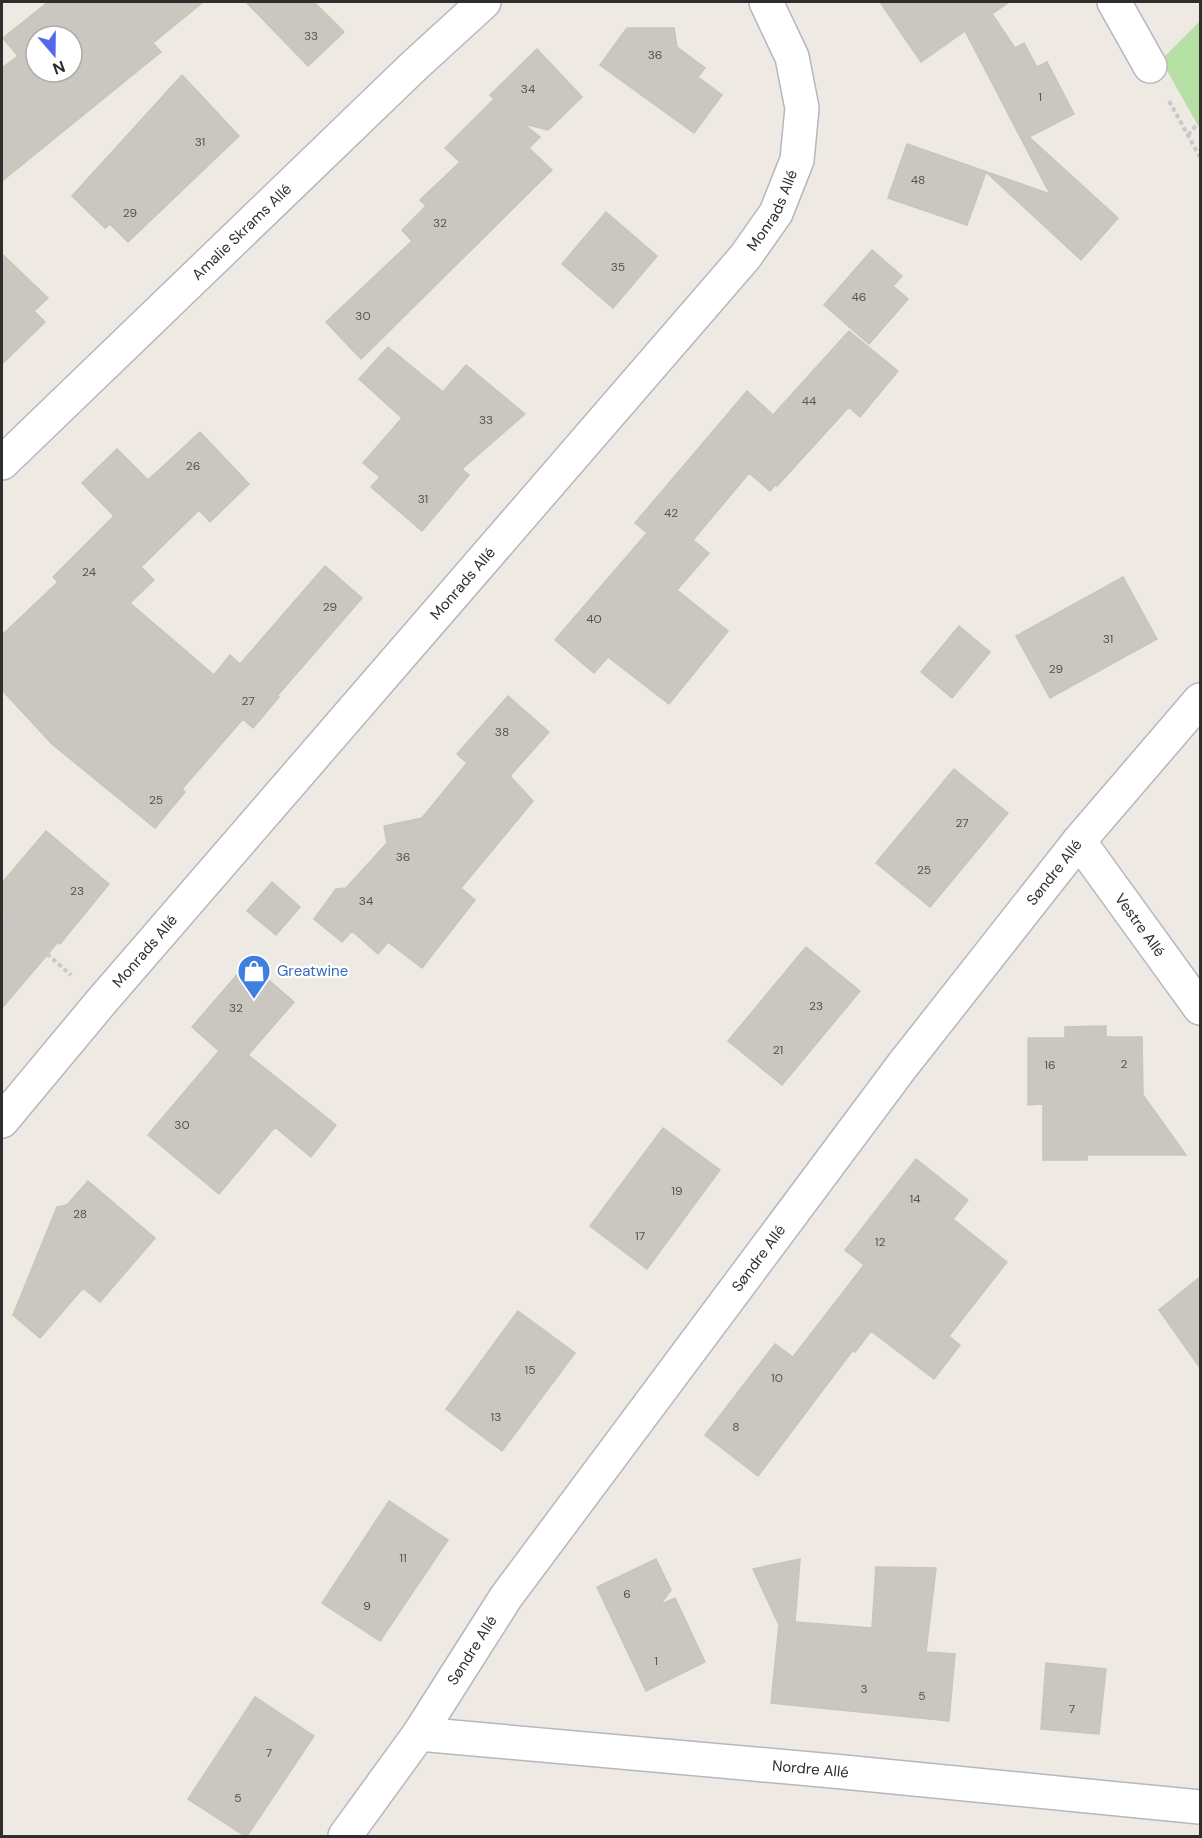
<svg xmlns="http://www.w3.org/2000/svg" width="1202" height="1838" font-family="'DM Sans',sans-serif">
<rect width="100%" height="100%" fill="#eee9e2"/>
<!-- green -->
<path fill="#b6dfa3" d="M1200 21V129L1161 60Z"/>
<!-- building -->
<path fill="#cac7c0" stroke="#c9c5bb" stroke-width="1.5" fill-rule="evenodd" d="M48 2H203L153 43 161 52 2 181V68L18 56 3 38ZM36 36H72V72H36Z
M246 2H314L344 32 308 66Z
M880 2H1009L992 14 1015 48 1024 43 1037 67 1047 62 1074 114 1029 137 1118 218 1081 260 986 172 967 225 888 198 907 144 1050 194 965 31 921 62Z
M627 28H674L677 47 705 68 698 77 722 95 694 133 600 65Z
M537 49 582 97 548 130 524 124 540 137 529 148 552 170 361 359 326 322 412 241 402 230 426 206 420 200 460 162 445 148 494 99 490 95Z
M182 75 239 136 128 242 110 224 105 228 72 196Z
M606 212 657 256 613 308 562 264Z
M872 250 902 276 893 286 908 299 869 344 824 305Z
M2 254 48 298 34 311 45 322 2 364Z
M849 331 898 371 860 417 849 407 777 486 775 485 770 491 749 473 693 540 709 553 677 590 728 631 669 704 608 657 594 673 555 640 647 533 635 523 747 391 773 415Z
M388 347 443 392 466 365 525 414 462 469 469 475 422 531 371 487 380 477 363 463 402 418 359 379Z
M200 432 249 484 210 522 199 510 141 567 154 580 130 603 214 675 230 655 240 664 325 566 362 598 277 696 279 697 253 728 243 719 182 789 185 792 155 828 52 744 2 690V635L58 582 53 577 114 516 82 483 117 449 148 480Z
M1123 577 1157 639 1050 698 1016 636Z
M959 626 990 652 952 698 921 672Z
M508 696 549 732 510 776 533 801 461 888 475 900 422 968 388 942 378 954 352 931 342 942 314 919 336 889 346 888 387 843 384 826 422 818 467 763 457 754Z
M954 769 1008 813 930 907 876 863Z
M46 831 109 884 60 944 58 942 2 1008V883Z
M272 882 300 907 276 935 247 911Z
M806 947 860 991 782 1085 728 1041Z
M248 962 294 1002 248 1055 336 1125 311 1157 275 1127 219 1194 148 1135 219 1051 192 1027Z
M1106 1026V1037H1142L1143 1095 1186 1155H1087V1160H1043V1104L1028 1105V1038H1065V1027Z
M663 1128 720 1170 647 1269 590 1226Z
M916 1159 968 1200 953 1219 1007 1262 949 1336 960 1345 934 1379 871 1331 855 1352 853 1350 758 1476 705 1435 775 1344 793 1357 864 1265 845 1250Z
M88 1181 155 1238 100 1302 83 1288 40 1338 13 1315 57 1207 67 1205Z
M1200 1277V1368L1159 1310Z
M518 1311 575 1353 502 1451 446 1409Z
M389 1501 448 1540 380 1641 322 1603Z
M656 1559 671 1590 660 1605 675 1598 705 1662 646 1691 597 1587Z
M800 1559 795 1622 872 1628 876 1567 936 1568 926 1652 955 1654 949 1721 771 1703 779 1625 753 1569Z
M1046 1663 1106 1669 1099 1734 1041 1729Z
M255 1697 314 1736 247 1836H245L188 1799Z"/>
<g fill="none" stroke-linecap="round" stroke-linejoin="round">
<!-- minor casing -->
<g stroke="#b5b7c0" stroke-width="36">
<g id="minor">
<path d="M1114 2 1150 66"/>
<path id="s1" d="M2 463 414 66 484 2"/>
<path id="s2" d="M1079 841 1200 1008"/>
<path id="s3" d="M2 1121 101 1002 745 257 776 213 797 160 802 108 792 57 766 2"/>
<path id="s4" d="M419 1734 833 1771 1200 1807"/>
<path id="s5" d="M345 1836 419 1734 506 1597 902 1066 1079 841 1200 700"/>
</g>
</g>
<!-- path -->
<path stroke="#c9c9c9" stroke-width="4" stroke-dasharray="4.5 3" stroke-linecap="butt" d="M1169 101 1200 157
M1188 135 1200 121
M2 914 71 975"/>
<!-- minor -->
<use href="#minor" stroke="#fff" stroke-width="33"/>
</g>
<!-- icons -->
<defs>
<g id="shop-pin" transform="scale(1.725)"><path d="M0 17L-7.5 6A9.5 9.5 0 1 1 7.5 6Z" fill="#3f7fe0" stroke="#fff"/><path d="M-5-2.5h2.3a2.7 3.5 0 0 1 5.4 0H5L5.5 6h-11ZM-1.5-2.5h3a1.5 2.3 0 0 0-3 0Z" fill="#fff"/></g>
</defs>
<g fill-rule="evenodd">
<use href="#shop-pin" x="254" y="971"/>
</g>
<g text-anchor="middle" stroke-width="4.5" stroke-linejoin="round" paint-order="stroke">
<!-- number labels -->
<g font-size="12" fill="#555452">
<text x="311" y="40">33</text>
<text x="655" y="59">36</text>
<text x="528" y="93">34</text>
<text x="1040" y="101">1</text>
<text x="200" y="146">31</text>
<text x="918" y="184">48</text>
<text x="130" y="217">29</text>
<text x="440" y="227">32</text>
<text x="618" y="271">35</text>
<text x="859" y="301">46</text>
<text x="363" y="320">30</text>
<text x="809" y="405">44</text>
<text x="486" y="424">33</text>
<text x="193" y="470">26</text>
<text x="423" y="503">31</text>
<text x="671" y="517">42</text>
<text x="89" y="576">24</text>
<text x="330" y="611">29</text>
<text x="594" y="623">40</text>
<text x="1108" y="643">31</text>
<text x="1056" y="673">29</text>
<text x="248" y="705">27</text>
<text x="502" y="736">38</text>
<text x="156" y="804">25</text>
<text x="962" y="827">27</text>
<text x="403" y="861">36</text>
<text x="924" y="874">25</text>
<text x="77" y="895">23</text>
<text x="366" y="905">34</text>
<text x="816" y="1010">23</text>
<text x="236" y="1012">32</text>
<text x="778" y="1054">21</text>
<text x="1124" y="1068">2</text>
<text x="1050" y="1069">16</text>
<text x="182" y="1129">30</text>
<text x="677" y="1195">19</text>
<text x="915" y="1203">14</text>
<text x="80" y="1218">28</text>
<text x="640" y="1240">17</text>
<text x="880" y="1246">12</text>
<text x="530" y="1374">15</text>
<text x="777" y="1382">10</text>
<text x="496" y="1421">13</text>
<text x="736" y="1431">8</text>
<text x="403" y="1562">11</text>
<text x="627" y="1598">6</text>
<text x="367" y="1610">9</text>
<text x="656" y="1665">1</text>
<text x="864" y="1693">3</text>
<text x="922" y="1700">5</text>
<text x="1072" y="1713">7</text>
<text x="269" y="1757">7</text>
<text x="238" y="1802">5</text>
</g>
<!-- street labels -->
<g font-size="15" fill="#2e2e2e" stroke="#fff">
<text dy="5" stroke="none"><textPath href="#s3" startOffset="1194">Monrads Allé</textPath></text>
<text dy="5" stroke="none"><textPath href="#s1" startOffset="333">Amalie Skrams Allé</textPath></text>
<text dy="5" stroke="none"><textPath href="#s3" startOffset="708">Monrads Allé</textPath></text>
<text dy="5" stroke="none"><textPath href="#s5" startOffset="1197">Søndre Allé</textPath></text>
<text dy="5" stroke="none"><textPath href="#s2" startOffset="104">Vestre Allé</textPath></text>
<text dy="5" stroke="none"><textPath href="#s3" startOffset="222">Monrads Allé</textPath></text>
<text dy="5" stroke="none"><textPath href="#s5" startOffset="711">Søndre Allé</textPath></text>
<text dy="5" stroke="none"><textPath href="#s5" startOffset="225">Søndre Allé</textPath></text>
<text dy="5" stroke="none"><textPath href="#s4" startOffset="393">Nordre Allé</textPath></text>
</g>
<!-- shop labels -->
<g font-size="15" fill="#366cbe" stroke="#fff" text-anchor="start">
<text x="277" y="976">Greatwine</text>
</g>
</g>
<!-- border -->
<rect width="1202" height="1838" fill="none" stroke="#2e2e2e" stroke-width="6"/>
<!-- north arrow -->
<g transform="translate(54 54) rotate(160)"><circle r="28" fill="#ffffff" stroke="#ababab" stroke-width="1.5"/>
<path d="M0-4.5L10 22L0 15L-10 22Z" fill="#5169eb"/>
<text y="-9" font-size="16" font-weight="bold" text-anchor="middle" fill="#2e2e2e">N</text>
</g>
</svg>
